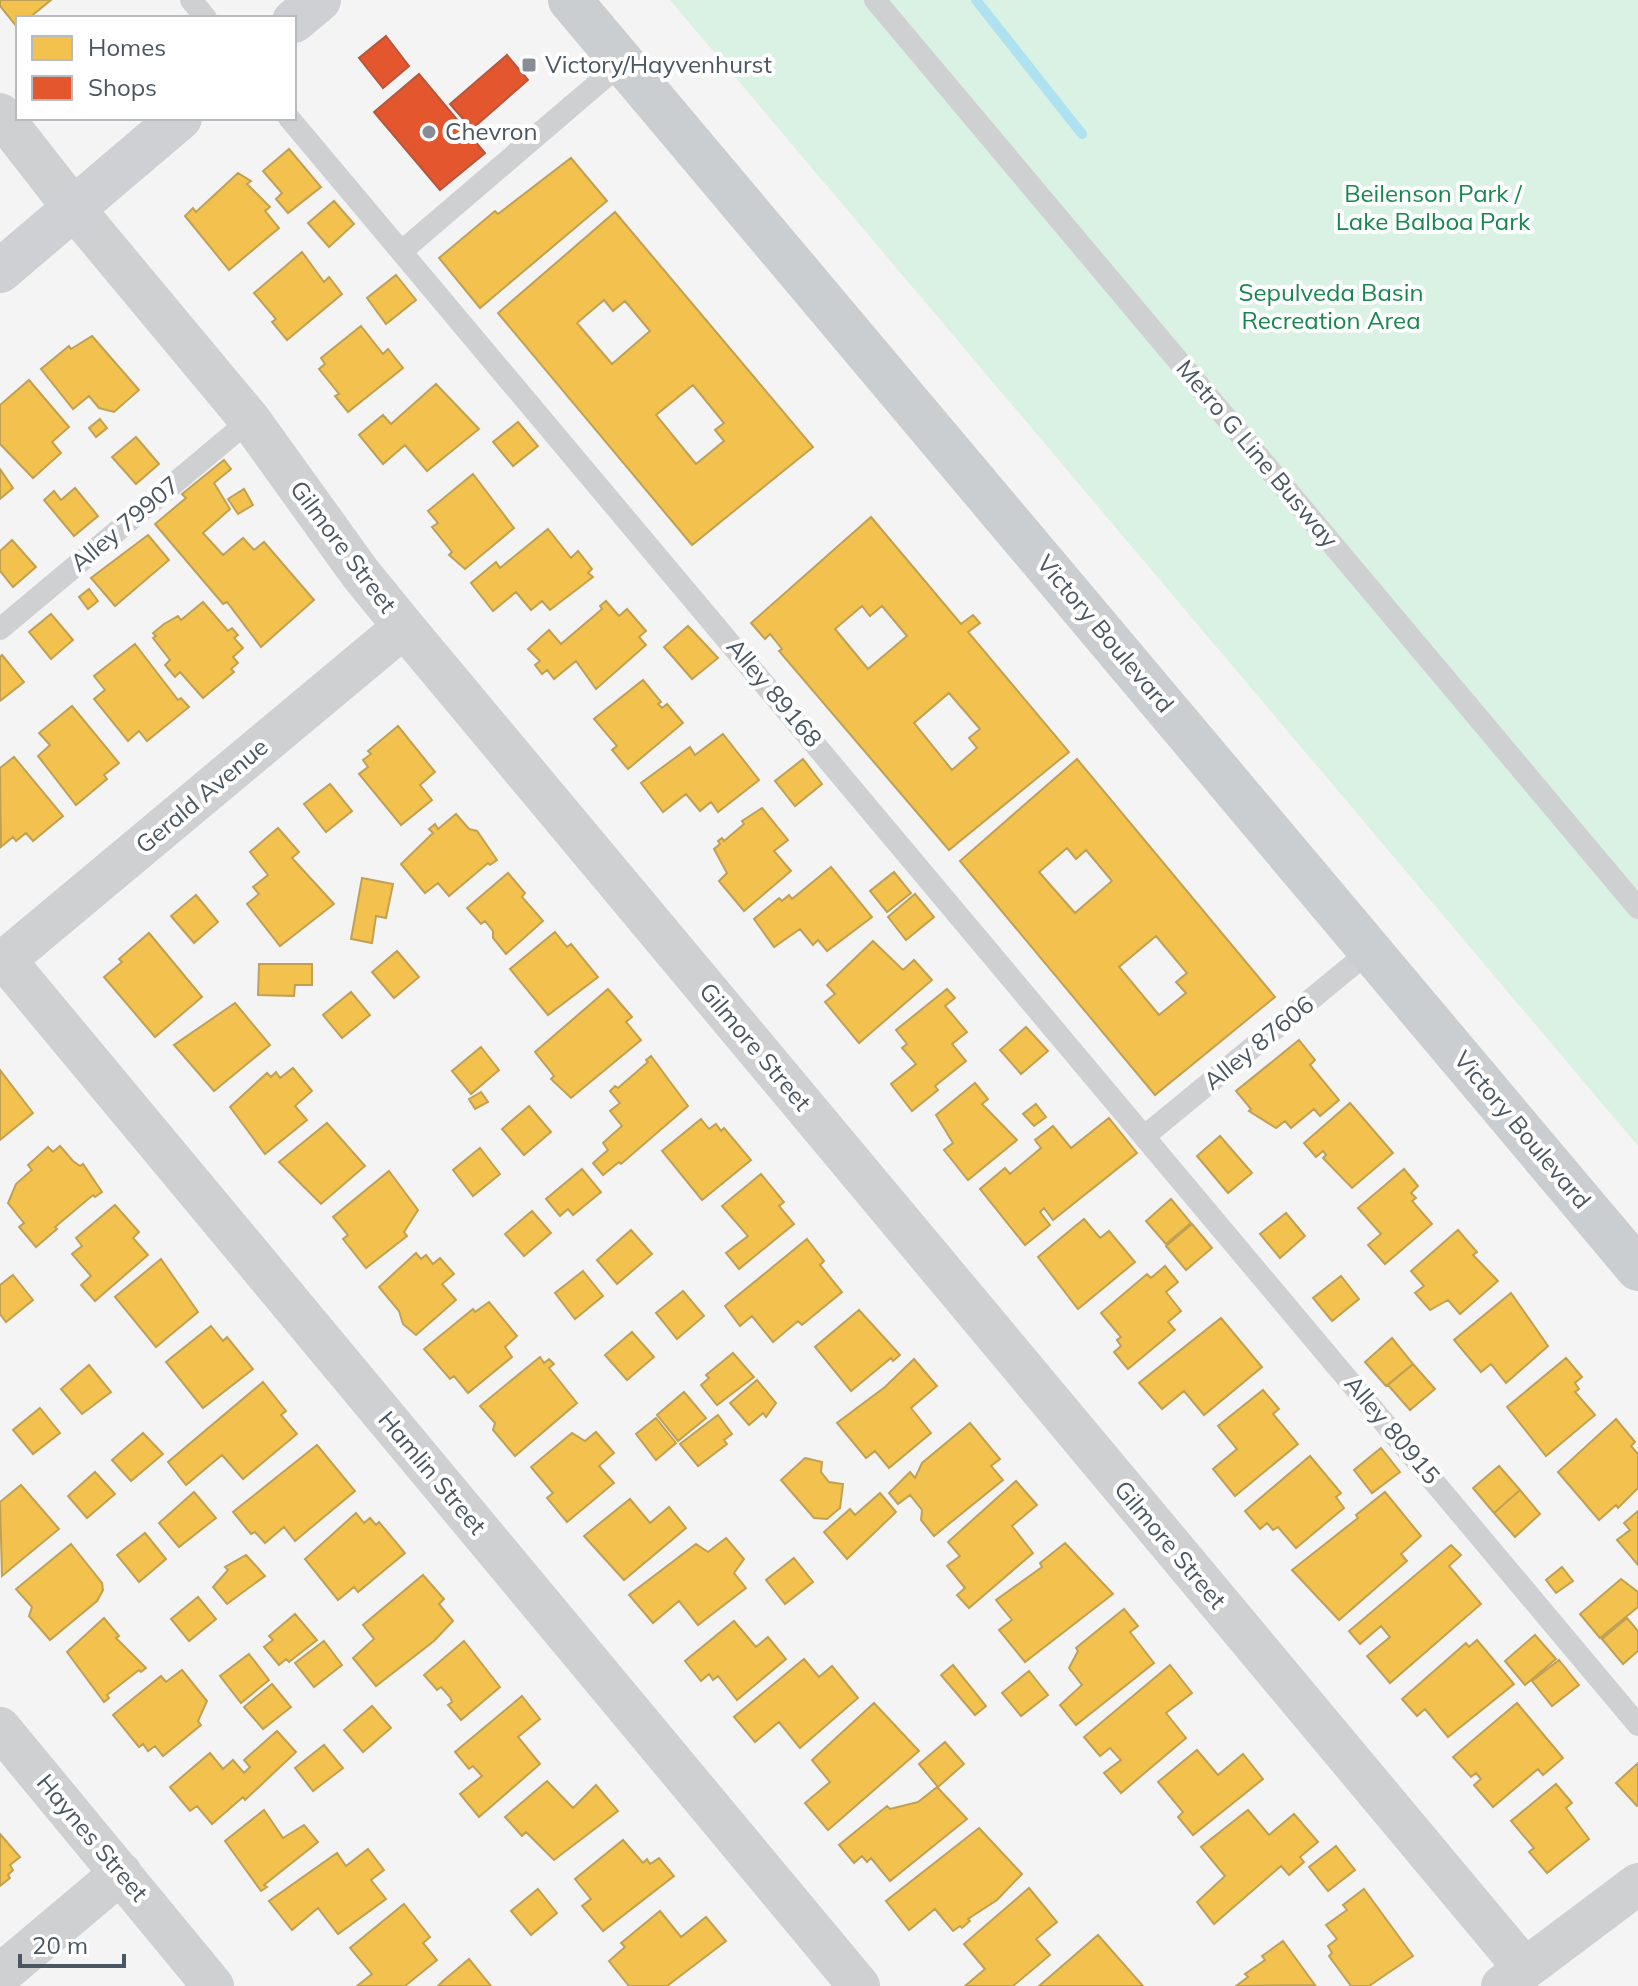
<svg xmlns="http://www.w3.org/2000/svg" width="1638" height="1986" font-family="Mulish,sans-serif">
<rect width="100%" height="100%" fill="#f4f4f4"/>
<!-- green -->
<path fill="#d9f2e3" d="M670 0H1638V1146Z"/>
<!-- homes -->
<path fill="#f2c14e" stroke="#c0a154" stroke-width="2" fill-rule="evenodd" d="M0 0H51L29 18H18L17 27 0 6Z
M289 149 321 187 288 213 276 199 282 193 263 171Z
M571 158 607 201 480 308 439 258 495 211 498 214Z
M238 173 251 181 247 184 270 207 265 211 279 228 229 270 185 216 193 208 196 212Z
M334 201 354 224 329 247 308 223Z
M615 212 813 447 692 545 498 313ZM604 300 613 311 625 301 650 331 612 364 577 323ZM693 385 724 423 715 430 724 441 696 464 656 415Z
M302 252 324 282 329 277 342 294 287 340 272 322 276 319 254 293Z
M396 275 416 300 386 324 367 298Z
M361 326 383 354 388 349 403 368 348 412 335 396 339 394 319 369 325 364 321 358Z
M92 336 139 390 114 412 99 408 89 396 73 409 41 369 69 346 71 349Z
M29 380 69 427 52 442 61 453 33 478 0 444V405Z
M436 384 479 429 427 471 405 445 383 464 359 435 383 415 391 424Z
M100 419 107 428 96 437 89 428Z
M518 422 538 446 513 466 493 442Z
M136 437 159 464 136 484 112 457Z
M224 460 231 469 214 483 230 509 203 533 223 555 243 538 254 550 264 542 314 600 261 647 227 602 223 604 155 524 186 498 182 494Z
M0 469 13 488 0 499Z
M473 474 514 528 465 569 449 555 452 552 432 527 438 523 428 511Z
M75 488 98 516 74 536 44 500 54 491 61 500Z
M244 489 253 505 238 514 228 499Z
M871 517 961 624 973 615 980 623 968 632 1069 752 949 850 779 651 782 649 770 634 765 639 751 623ZM862 606 870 616 882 606 907 636 868 669 835 629ZM949 693 980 729 969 738 977 748 952 770 914 723Z
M548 529 571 558 578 551 592 569 588 573 593 577 550 610 542 601 531 610 516 592 493 611 471 583 496 562 500 568Z
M148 535 169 560 115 606 91 578Z
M12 540 36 567 13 587 0 571V551Z
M89 589 98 601 88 609 79 597Z
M606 601 619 616 627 609 646 631 639 637 646 645 596 689 576 661 554 679 547 670 542 674 535 665 540 661 528 649 549 630 561 644 602 609 600 606Z
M203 602 228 631 232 628 238 635 234 638 243 648 233 657 238 663 231 669 234 672 203 698 180 672 175 677 165 665 170 660 153 638 156 636 153 633 164 624 178 616 181 620Z
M51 614 73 640 51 659 29 632Z
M688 626 718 658 692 679 664 647Z
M135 644 178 700 181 698 189 707 147 741 139 731 128 741 94 699 105 690 94 676Z
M2 655 24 682 0 701V657Z
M643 680 661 702 658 704 662 708 667 704 683 723 628 769 612 750 617 746 594 719Z
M72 706 119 763 104 775 107 779 76 805 38 756 50 745 39 733Z
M398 726 435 772 420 785 432 800 401 825 359 774 368 767 363 760 371 754 368 751Z
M723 734 759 780 718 812 711 802 700 811 686 794 663 812 641 783 690 747 695 755Z
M14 757 63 816 33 841 26 833 16 841 13 837 1 847 0 768Z
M803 759 822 784 795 806 775 781Z
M1077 759 1275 997 1155 1095 960 861ZM1067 848 1076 859 1086 850 1112 881 1075 913 1039 872ZM1156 936 1187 973 1176 982 1186 993 1159 1015 1119 967Z
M330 784 352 811 326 832 304 804Z
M762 808 788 840 774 851 791 871 744 911 719 881 727 873 714 849 720 844 718 841 722 838 724 841 744 824 742 821Z
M456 814 469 829 477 831 497 860 490 865 488 863 449 896 438 883 425 893 401 864 433 833 429 829 435 824 438 829Z
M278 828 299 852 292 858 334 904 280 946 247 904 259 894 253 887 268 875 250 852Z
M831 867 872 917 827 951 818 940 813 945 800 929 774 947 754 919 779 898 782 901 789 895 792 899Z
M894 872 911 893 887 912 870 891Z
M508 873 525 893 522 897 543 921 506 954 493 938V931L485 921 481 924 467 908Z
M362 878 393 884 386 918 376 916 372 943 351 939Z
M915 894 934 917 906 940 888 917Z
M196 895 218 922 194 943 171 916Z
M555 932 567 947 571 944 598 977 548 1015 510 969Z
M149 933 202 997 155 1037 104 977 122 962 119 959Z
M873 941 903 970 914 960 932 980 859 1043 825 1002 835 994 827 985Z
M397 951 419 977 394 998 372 972Z
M259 964H312V985H295L294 996 258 995Z
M608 989 632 1017 626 1022 641 1040 571 1098 551 1079 554 1076 535 1052Z
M947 989 955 998 945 1006 967 1032 952 1044 966 1061 935 1086 938 1090 912 1111 891 1084 916 1064 902 1048 907 1044 896 1030Z
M351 992 370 1015 342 1038 323 1015Z
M235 1003 270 1045 214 1091 174 1045Z
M1026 1027 1048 1051 1021 1074 1000 1050Z
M1299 1040 1315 1060 1310 1065 1339 1100 1320 1116 1314 1109 1291 1128 1285 1121 1276 1128 1249 1111 1251 1109 1236 1091Z
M481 1047 499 1070 471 1094 452 1071Z
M651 1056 688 1106 621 1164 619 1162 603 1175 593 1163 608 1150 603 1143 622 1126 610 1111 620 1103 610 1091 615 1086 618 1088 648 1062 646 1060Z
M293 1068 312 1091 295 1106 307 1120 265 1154 230 1107 267 1073 271 1077 276 1072 280 1078Z
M0 1070 33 1113 0 1140Z
M975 1083 988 1099 982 1104 1017 1140 968 1180 944 1150 953 1143 936 1115Z
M481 1092 488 1102 475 1109 469 1099Z
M1350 1103 1393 1153 1352 1188 1323 1158 1326 1155 1323 1151 1316 1157 1304 1143Z
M1036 1104 1046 1117 1034 1126 1023 1114Z
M529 1106 551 1132 524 1155 502 1129Z
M1109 1118 1137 1153 1053 1220 1044 1208 1040 1212 1050 1225 1025 1245 980 1189 1005 1168 1010 1174 1041 1148 1035 1140 1053 1126 1071 1148Z
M701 1119 709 1129 716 1124 721 1131 724 1128 751 1160 702 1200 662 1151Z
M327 1123 365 1166 321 1204 279 1162Z
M1220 1136 1252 1173 1228 1193 1197 1156Z
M60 1146 73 1161 80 1166 83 1164 102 1192 95 1197 93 1195 55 1227 57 1229 36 1247 19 1227 24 1223 8 1203 16 1184 32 1170 28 1165 48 1147 53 1152Z
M480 1148 500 1174 473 1196 453 1170Z
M582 1169 601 1192 573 1215 568 1209 560 1216 546 1199Z
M1404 1169 1418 1186 1411 1193 1416 1198 1412 1201 1432 1224 1385 1264 1368 1245 1381 1234 1358 1208Z
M389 1171 418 1210 404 1232 407 1236 366 1268 343 1239 348 1235 333 1217Z
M761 1174 784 1202 779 1206 794 1224 739 1269 726 1253 748 1236 722 1206Z
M1171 1199 1191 1223 1166 1244 1146 1221Z
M115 1205 139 1232 133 1238 148 1255 95 1301 81 1285 91 1276 72 1254 82 1246 76 1238Z
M532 1211 551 1233 524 1256 505 1234Z
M1286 1213 1305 1236 1280 1258 1260 1234Z
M1084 1219 1100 1238 1109 1231 1135 1262 1078 1309 1038 1257Z
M1192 1224 1212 1248 1186 1270 1166 1246Z
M631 1230 652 1254 617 1284 597 1260Z
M1458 1230 1477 1252 1473 1255 1498 1281 1460 1314 1448 1300 1430 1310 1415 1293 1424 1286 1411 1271Z
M807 1239 824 1261 820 1265 842 1292 802 1325 798 1321 773 1342 752 1316 740 1326 725 1306Z
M416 1253 421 1259 426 1255 433 1264 440 1258 454 1274 442 1284 456 1300 416 1335 403 1324 399 1311 379 1287Z
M161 1259 198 1312 156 1347 115 1297Z
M1165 1266 1178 1282 1166 1292 1181 1311 1168 1322 1175 1330 1128 1369 1114 1352 1121 1346 1117 1340 1121 1337 1101 1313 1147 1274 1151 1278Z
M583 1271 603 1296 575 1319 555 1293Z
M13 1275 33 1300 6 1322 0 1314V1285Z
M1341 1276 1359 1299 1332 1321 1313 1298Z
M683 1291 704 1316 677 1339 656 1313Z
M1511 1293 1548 1346 1506 1383 1491 1364 1481 1372 1454 1340Z
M489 1302 517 1336 505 1347 512 1357 468 1393 454 1376 450 1379 424 1349 473 1309 475 1312Z
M859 1310 900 1355 893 1361 891 1358 851 1391 815 1347Z
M1221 1318 1262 1367 1204 1415 1184 1391 1162 1409 1139 1383Z
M211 1326 223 1341 227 1337 253 1369 203 1408 166 1362Z
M632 1332 654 1357 627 1380 605 1355Z
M1392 1338 1413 1364 1386 1386 1365 1362Z
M733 1353 754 1377 717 1405 701 1385 709 1378 706 1375Z
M540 1357 544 1363 549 1359 554 1364 549 1368 577 1403 515 1456 493 1430 495 1423 480 1406Z
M1566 1358 1582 1377 1575 1383 1579 1389 1575 1392 1595 1415 1546 1456 1507 1407Z
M914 1359 937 1386 911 1408 931 1433 889 1468 875 1451 866 1458 837 1423 885 1387Z
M1413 1364 1435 1389 1410 1410 1388 1385Z
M89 1365 111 1392 82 1414 61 1389Z
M757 1380 776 1403 766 1417 763 1413 749 1425 730 1403Z
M263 1382 286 1411 281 1415 297 1434 243 1479 222 1455 186 1485 168 1462Z
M1263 1390 1279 1409 1273 1414 1298 1444 1235 1496 1213 1469 1237 1449 1218 1426Z
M684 1392 706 1418 678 1441 657 1415Z
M40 1408 60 1433 33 1454 13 1430Z
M718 1415 732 1434 724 1440 727 1444 698 1466 680 1444Z
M656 1418 676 1443 656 1460 636 1434Z
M1616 1419 1635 1442 1631 1446 1638 1454V1488L1618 1508 1616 1505 1599 1520 1558 1472Z
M970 1423 1000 1459 991 1466 1003 1480 934 1536 921 1520 922 1510 910 1495 898 1504 889 1493 910 1472 915 1478 922 1463Z
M596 1432 614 1453 599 1466 614 1483 567 1522 547 1498 553 1493 531 1467 572 1433 585 1441Z
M143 1433 163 1454 131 1481 112 1460Z
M317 1445 355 1491 295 1541 284 1527 265 1543 255 1532 251 1534 233 1512Z
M1381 1448 1400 1472 1372 1493 1354 1470Z
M1310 1456 1341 1493 1336 1497 1344 1508 1296 1548 1278 1527 1273 1530 1267 1523 1260 1529 1245 1511Z
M805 1458 822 1462 821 1472 829 1482 843 1484 840 1508 827 1519 814 1518 781 1480Z
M1499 1466 1520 1490 1494 1513 1473 1488Z
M95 1472 115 1494 87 1518 68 1496Z
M1016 1481 1037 1505 1012 1526 1033 1553 969 1608 957 1595 965 1588 947 1566 960 1556 948 1542Z
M21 1485 59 1529 2 1576 0 1502Z
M1520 1490 1540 1514 1515 1537 1494 1513Z
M194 1492 216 1518 179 1547 159 1523Z
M1385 1492 1421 1536 1401 1554 1407 1561 1339 1620 1292 1570 1358 1518 1356 1515Z
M880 1493 896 1512 847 1559 824 1532 850 1509 855 1515Z
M630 1499 650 1523 669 1507 686 1528 624 1580 584 1536Z
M1638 1511V1565L1617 1540 1630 1530 1624 1523Z
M356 1513 364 1523 370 1518 376 1525 379 1522 405 1553 358 1592 354 1587 338 1600 305 1559Z
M145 1533 166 1559 139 1582 117 1555Z
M726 1538 744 1559 734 1573 746 1588 698 1625 679 1601 653 1623 629 1595 696 1544 708 1552Z
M1065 1543 1113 1594 1025 1662 999 1630 1012 1620 996 1600 1042 1567 1040 1563Z
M71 1544 102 1583 103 1590 97 1601 50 1640 29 1616 32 1607 16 1589Z
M1451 1545 1461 1555 1449 1566 1481 1604 1390 1683 1367 1656 1390 1637 1381 1626 1360 1644 1349 1631Z
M246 1555 265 1576 227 1604 213 1587 228 1570 225 1567Z
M794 1558 813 1582 785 1604 766 1580Z
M1562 1567 1573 1581 1556 1593 1546 1580Z
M423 1575 444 1599 439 1604 453 1621 434 1641 376 1686 353 1658 374 1639 363 1625Z
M1621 1579 1638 1592V1607L1600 1638 1580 1614Z
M198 1597 216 1619 189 1641 171 1619Z
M1124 1609 1138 1626 1130 1632 1154 1663 1076 1725 1060 1705 1082 1685 1069 1668 1078 1651 1076 1648Z
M295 1614 317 1640 289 1662 286 1659 279 1665 264 1647 273 1640 269 1636Z
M104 1618 119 1636 116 1638 146 1668 141 1672 139 1670 107 1695 109 1698 104 1702 67 1652Z
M1627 1618 1638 1631V1651L1623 1664 1602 1639Z
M734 1621 756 1647 768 1637 786 1659 737 1700 718 1676 713 1680 709 1674 701 1681 685 1661Z
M1535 1635 1556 1659 1525 1685 1505 1661Z
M1477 1640 1514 1684 1448 1737 1425 1709 1417 1716 1402 1699 1466 1643 1469 1647Z
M324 1641 342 1665 314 1687 295 1663Z
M464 1641 500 1687 461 1720 448 1705 452 1702 450 1697 441 1687 437 1690 424 1675Z
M249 1654 269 1680 241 1703 220 1676Z
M804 1659 819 1677 832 1666 858 1698 800 1748 779 1722 755 1742 734 1717Z
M1559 1660 1579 1685 1552 1706 1532 1681Z
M953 1665 986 1706 975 1715 941 1675Z
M1170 1665 1192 1693 1166 1713 1186 1738 1121 1793 1104 1773 1121 1760 1110 1748 1100 1756 1084 1737Z
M182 1670 207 1701 198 1721 201 1725 163 1756 155 1746 148 1751 143 1744 139 1747 113 1715 161 1676 166 1682Z
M1029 1671 1048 1695 1021 1716 1002 1693Z
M272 1684 291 1707 263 1729 244 1707Z
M522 1696 540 1719 518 1737 540 1764 479 1817 460 1794 482 1776 473 1766 469 1769 455 1752Z
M874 1703 919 1751 828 1830 805 1803 830 1782 812 1760Z
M1517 1703 1563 1758 1543 1775 1538 1769 1493 1807 1474 1785 1481 1779 1476 1773 1471 1777 1453 1757Z
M372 1706 391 1728 363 1752 344 1730Z
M277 1731 296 1752 245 1800 243 1797 212 1824 197 1806 190 1811 170 1787 210 1753 223 1769 233 1760 244 1773 250 1767 244 1760Z
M945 1742 964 1764 938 1787 919 1764Z
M324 1745 343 1768 313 1791 295 1768Z
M1197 1750 1218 1775 1243 1754 1263 1779 1193 1835 1178 1817 1183 1812 1158 1782Z
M1638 1763V1805L1637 1806 1616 1783Z
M547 1781 573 1808 596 1785 618 1811 554 1860 526 1832 522 1836 505 1817Z
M1556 1784 1572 1803 1566 1808 1589 1839 1547 1873 1529 1852 1534 1848 1511 1821Z
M937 1787 967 1819 890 1881 871 1858 867 1862 862 1856 854 1863 839 1845 887 1806 890 1809 918 1802Z
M264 1810 283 1838 304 1825 318 1842 264 1885 267 1887 261 1891 225 1841Z
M1248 1810 1269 1835 1294 1814 1318 1842 1300 1857 1304 1862 1289 1875 1281 1866 1214 1924 1197 1902 1225 1876 1201 1847Z
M979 1828 1022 1874 997 1900 968 1919 970 1921 962 1928 960 1926 953 1931 935 1909 909 1930 886 1901Z
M0 1834 20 1857 10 1865 13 1870 8 1875 10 1878 0 1886Z
M623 1840 643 1863 647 1859 650 1864 659 1858 674 1876 603 1931 582 1906 591 1899 575 1879Z
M1336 1846 1355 1870 1328 1891 1309 1867Z
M368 1849 384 1870 371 1880 386 1899 338 1934 318 1908 292 1930 269 1901 337 1853 346 1866Z
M1029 1888 1057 1922 1036 1939 1050 1955 1013 1986H965L985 1969 964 1944Z
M538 1889 557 1913 531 1935 511 1911Z
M1364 1889 1413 1956 1369 1986H1351L1329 1956 1332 1953 1328 1946 1337 1939 1326 1925 1347 1910 1343 1905Z
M404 1904 430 1937 423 1943 437 1960 405 1986H357L372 1974 350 1948Z
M660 1911 681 1937 706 1917 726 1941 667 1986H629L609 1961 625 1947 621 1943Z
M1098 1935 1143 1986H1039Z
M1283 1941 1315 1985 1236 1986 1248 1977 1245 1974 1265 1960 1262 1956Z
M469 1959 491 1986H438L443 1981Z"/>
<!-- shops -->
<path fill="#e4572e" stroke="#b6573d" stroke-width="2" d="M386 36 409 66 383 88 359 58Z
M507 55 528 80 472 129 450 104Z
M419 74 485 153 440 190 374 112Z"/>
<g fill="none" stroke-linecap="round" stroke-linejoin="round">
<!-- stream -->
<path stroke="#aee2f0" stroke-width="10" d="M976 0 1082 134"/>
<!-- lane -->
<path stroke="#ced0d2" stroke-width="22" d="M191 0 206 18
M875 0 1638 908
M289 118 1638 1725
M402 251 623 62
M0 629 250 420
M1146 1135 1371 950"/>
<!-- street -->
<path stroke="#ced0d2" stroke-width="42" d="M0 114 75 210 250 420 360 573 404 627 1525 1969
M5 960 859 1986
M0 964 404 627
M0 1728 213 1986
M0 1975 121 1873
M1502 1986 1638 1884"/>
<!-- secondary -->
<path stroke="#ced0d4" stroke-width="44" d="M294 21 319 0
M0 271 180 118"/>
<!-- primary -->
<path stroke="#caced1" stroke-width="44" d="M570 0 1638 1269"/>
</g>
<!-- markers -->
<g fill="#868d94" stroke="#fff" stroke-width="3">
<rect x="521" y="57" width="16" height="16" rx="4"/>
<circle cx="429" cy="132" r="8"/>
</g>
<g text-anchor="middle" stroke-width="8" stroke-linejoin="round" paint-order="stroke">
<!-- poi labels -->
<g font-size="24" fill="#4a5661" stroke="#fff" text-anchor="start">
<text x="545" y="73">Victory/Hayvenhurst</text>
<text x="445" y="140">Chevron</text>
</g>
<!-- park labels -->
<g font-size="24" fill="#17864f" stroke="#fff">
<text x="1433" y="202">Beilenson Park /<tspan x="1433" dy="28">Lake Balboa Park</tspan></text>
<text x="1331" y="301">Sepulveda Basin<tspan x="1331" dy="28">Recreation Area</tspan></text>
</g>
<!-- street labels -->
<g font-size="24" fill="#4a5661" stroke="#fff">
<text transform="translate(1257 454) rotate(50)" y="8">Metro G Line Busway</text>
<text transform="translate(125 524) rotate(-40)" y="8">Alley 79907</text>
<text transform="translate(343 547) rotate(53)" y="8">Gilmore Street</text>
<text transform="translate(1105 634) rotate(50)" y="8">Victory Boulevard</text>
<text transform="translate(774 693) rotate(50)" y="8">Alley 89168</text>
<text transform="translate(202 796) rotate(-40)" y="8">Gerald Avenue</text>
<text transform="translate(1259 1043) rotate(-39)" y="8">Alley 87606</text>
<text transform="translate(755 1047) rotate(50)" y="8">Gilmore Street</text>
<text transform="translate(1522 1130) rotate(50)" y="8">Victory Boulevard</text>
<text transform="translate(1392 1430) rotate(50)" y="8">Alley 80915</text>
<text transform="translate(432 1473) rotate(50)" y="8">Hamlin Street</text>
<text transform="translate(1170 1545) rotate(50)" y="8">Gilmore Street</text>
<text transform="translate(92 1838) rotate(50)" y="8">Haynes Street</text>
</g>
</g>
<!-- legend -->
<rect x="16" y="16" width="280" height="104" fill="#ffffff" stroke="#b7bbc0" stroke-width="2"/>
<rect x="32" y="36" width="40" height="24" fill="#f2c14e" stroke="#b7bbc0" stroke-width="2"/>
<text x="88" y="56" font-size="24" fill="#4a5661">Homes</text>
<rect x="32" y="76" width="40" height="24" fill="#e4572e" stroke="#b7bbc0" stroke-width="2"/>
<text x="88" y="96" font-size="24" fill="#4a5661">Shops</text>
<!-- scale -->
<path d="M20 1954v12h104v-12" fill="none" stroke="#4a5661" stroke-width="4"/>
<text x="32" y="1954" font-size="24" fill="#4a5661" stroke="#ffffff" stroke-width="6" paint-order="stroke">20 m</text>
</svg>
